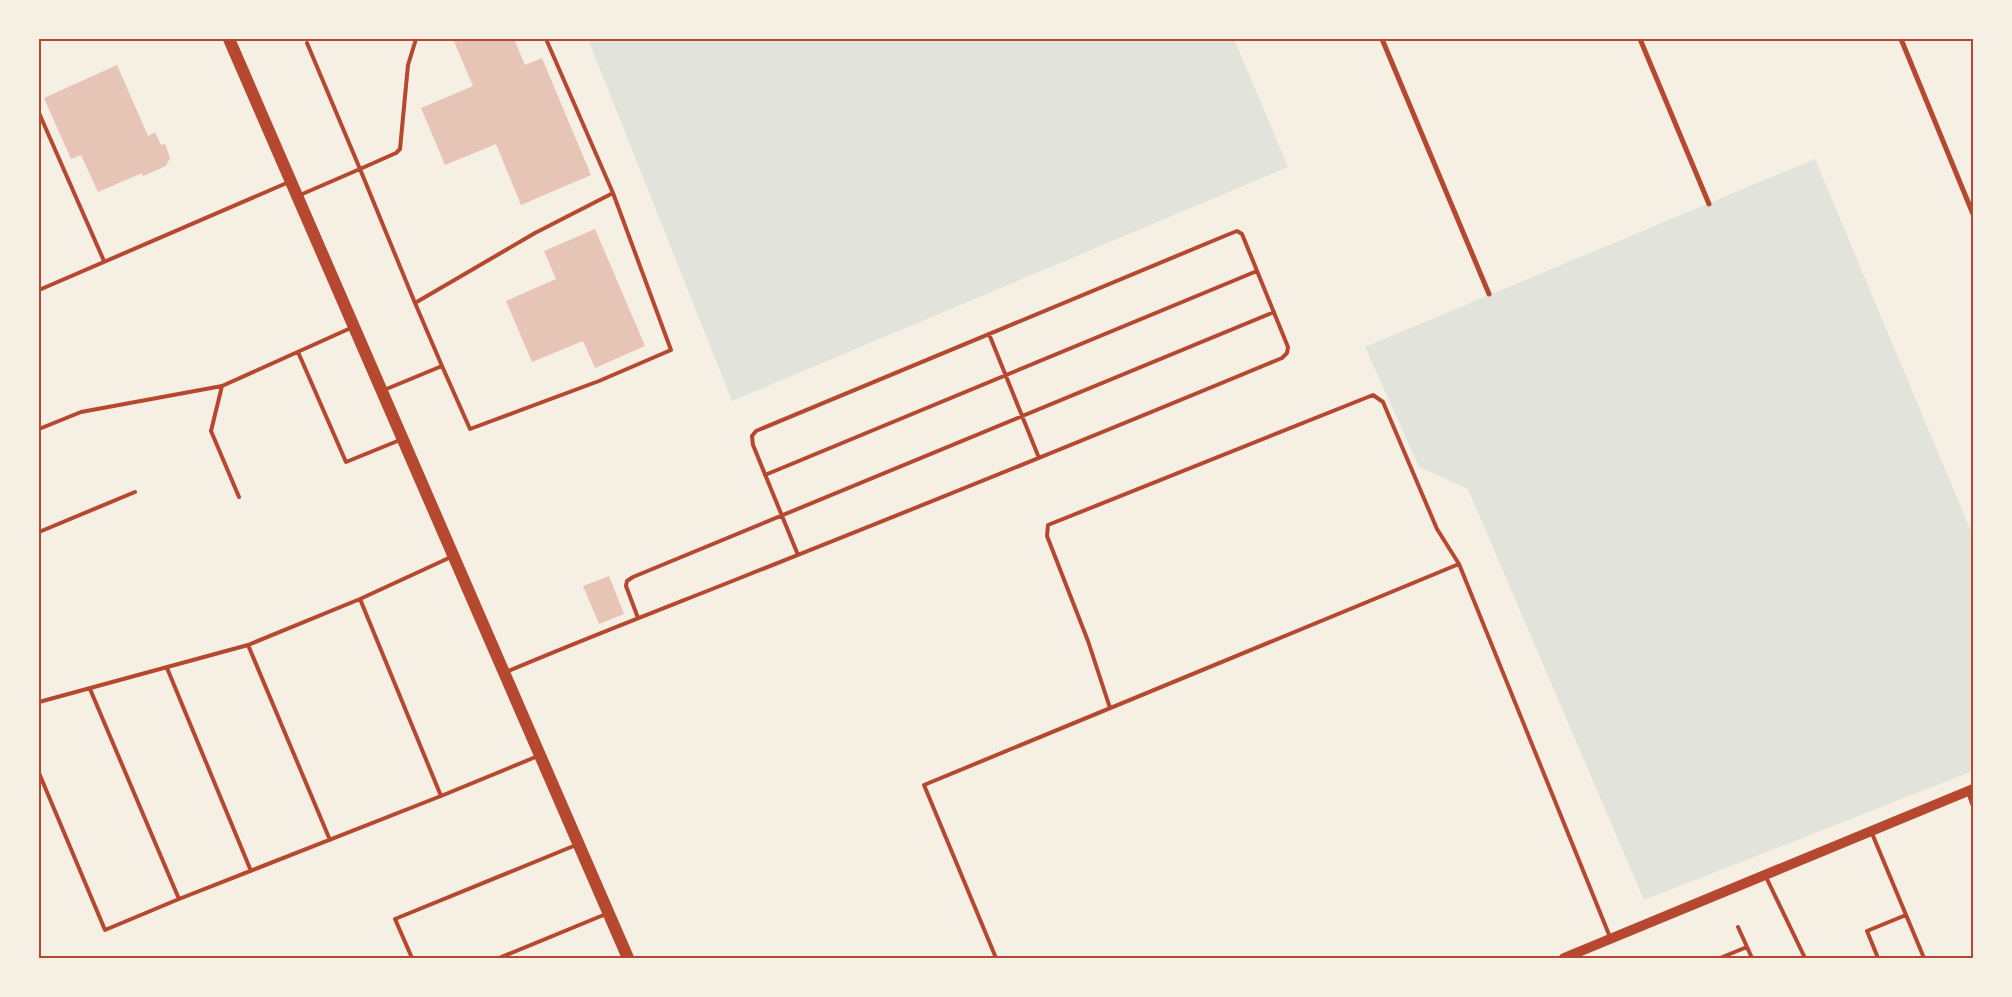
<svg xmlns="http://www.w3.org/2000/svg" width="2012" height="997" font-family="Jost,sans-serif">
<rect width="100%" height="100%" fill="#f6efe4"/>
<!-- green -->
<path fill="#e2e4dc" d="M588 39H1234L1288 167 732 401Z
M1815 159 1973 536V771L1644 900 1468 489 1419 467 1365 347Z"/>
<!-- building -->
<path fill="#e6c5b7" d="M453 39H514L525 65 542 58 591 175 521 205 496 144 445 165 421 108 473 86Z
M117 65 148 136 155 132 161 145 165 144 170 158 166 166 143 176 142 173 98 192 81 155 71 159 44 98Z
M595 229 645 346 595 368 583 341 532 362 506 301 556 279 544 251Z
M609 576 624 614 599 624 583 586Z"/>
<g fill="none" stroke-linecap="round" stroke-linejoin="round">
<!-- service -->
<path stroke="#b5482f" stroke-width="4" d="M546 39 613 193
M307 43 360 169 396 153 400 149 408 65 416 39
M39 113 104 261
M300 195 360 169 415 303
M39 290 289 182
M989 334 1039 458
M298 352 346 462 400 440
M222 386 211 431 239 497
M384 390 442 366 470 429 599 381 671 350 613 193 535 233 415 303 442 366
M39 429 81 412 222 386 353 327
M765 475 1257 271
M39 532 135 492
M638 618 626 586 627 581 633 577 1274 312
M248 645 330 840
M167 668 251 871
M506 672C584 639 662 609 740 578 921 506 1102 433 1282 358L1287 353 1288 347 1242 234 1237 231 1227 235 756 431 752 436 753 445 798 555
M90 689 179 899
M39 702 248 645 360 599 451 557
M1110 708 1088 641 1047 536 1048 525 1373 395 1383 402 1437 529 1459 564
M39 773 105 930 179 899 441 796 360 599
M1968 792 1973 806
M441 796 538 756
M1871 831 1924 958
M1765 875 1805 958
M1738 927 1752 958
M412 958 395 919 576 845
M499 958 606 914
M996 958 924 785 1459 564 1610 937
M1720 958 1747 947
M1878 958 1867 931 1906 915"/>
<!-- minor -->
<path stroke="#b5482f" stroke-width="5" d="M1382 39 1489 294
M1640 39 1709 204
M1901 39 1973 214"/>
<!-- secondary -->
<path stroke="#b5482f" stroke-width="10" d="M1564 958 1973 789"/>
<!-- primary -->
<path stroke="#b5482f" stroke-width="12" d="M229 39 628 958"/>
</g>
<!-- border -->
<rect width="2012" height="997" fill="none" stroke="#f6efe4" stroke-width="80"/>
<rect x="40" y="40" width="1932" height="917" fill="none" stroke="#b5482f" stroke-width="2"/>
</svg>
